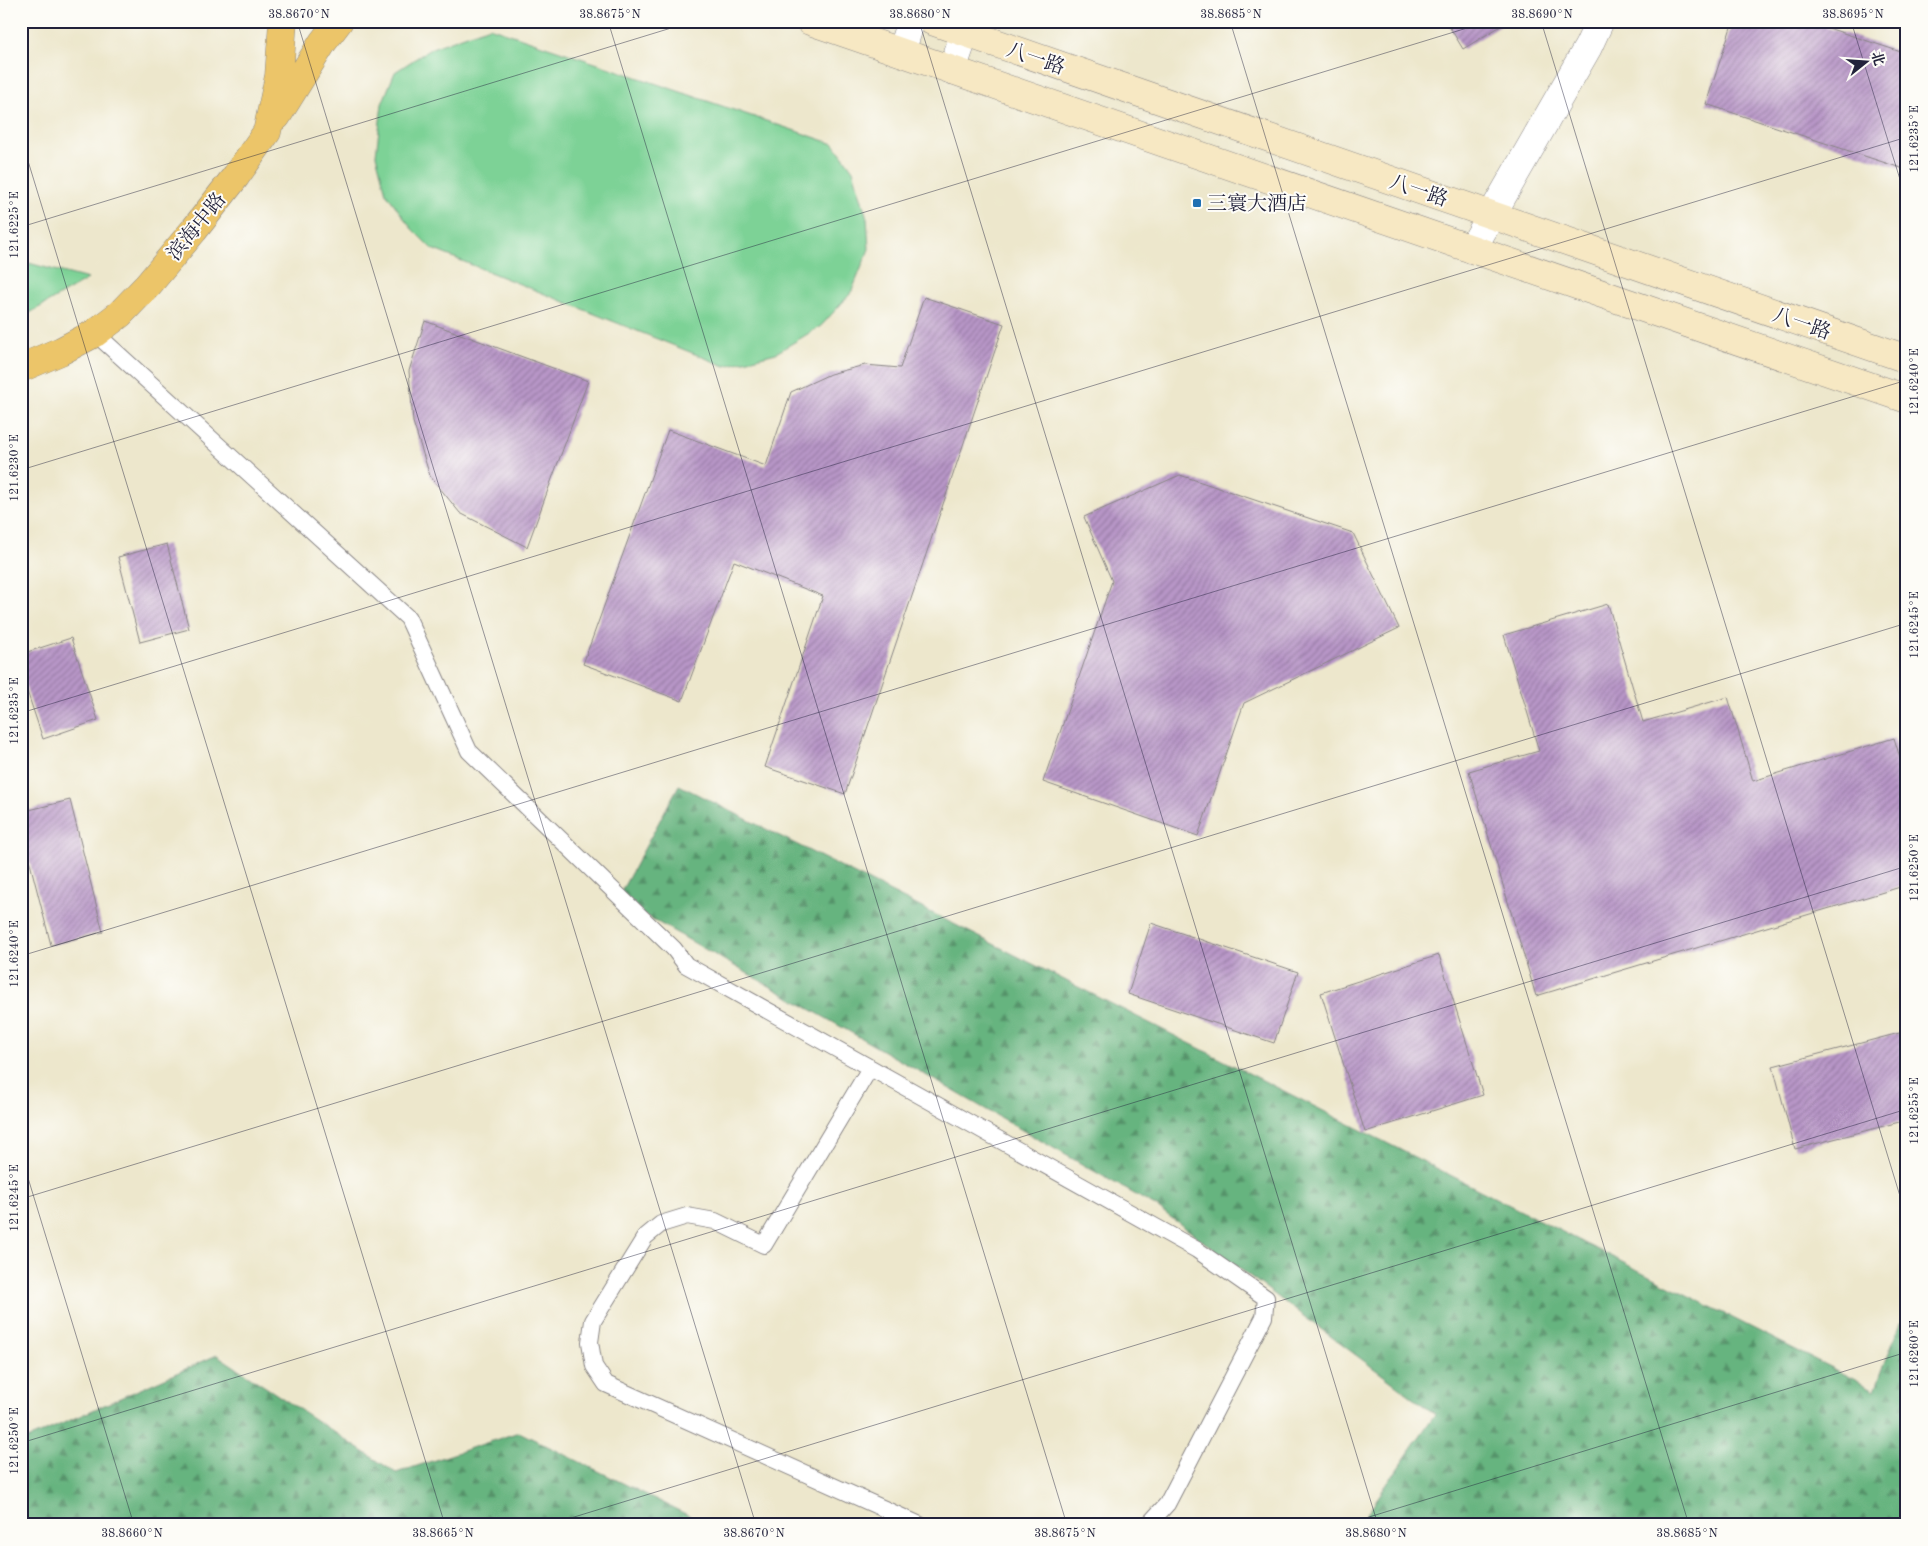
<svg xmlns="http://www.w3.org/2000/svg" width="1928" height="1546" font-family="'Old Standard TT','Noto Serif SC',serif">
<defs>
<pattern id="forest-firs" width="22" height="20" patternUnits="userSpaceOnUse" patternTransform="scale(1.25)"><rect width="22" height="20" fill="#66b47f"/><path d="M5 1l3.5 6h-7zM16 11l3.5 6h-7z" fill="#549269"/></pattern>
<pattern id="building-hatch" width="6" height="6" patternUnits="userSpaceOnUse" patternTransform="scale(1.25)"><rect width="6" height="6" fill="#b896c7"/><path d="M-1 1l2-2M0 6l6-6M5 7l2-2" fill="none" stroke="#957aa3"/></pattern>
</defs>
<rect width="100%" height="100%" fill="#fdfcf7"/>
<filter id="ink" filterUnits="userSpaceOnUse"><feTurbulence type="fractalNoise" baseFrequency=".02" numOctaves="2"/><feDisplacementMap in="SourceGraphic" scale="10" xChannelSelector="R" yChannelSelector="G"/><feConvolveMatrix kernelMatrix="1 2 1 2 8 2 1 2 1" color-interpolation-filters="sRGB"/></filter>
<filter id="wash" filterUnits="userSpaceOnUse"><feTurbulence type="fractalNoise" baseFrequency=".0096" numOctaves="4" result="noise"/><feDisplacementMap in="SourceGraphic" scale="20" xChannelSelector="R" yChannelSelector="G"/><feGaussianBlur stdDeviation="1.12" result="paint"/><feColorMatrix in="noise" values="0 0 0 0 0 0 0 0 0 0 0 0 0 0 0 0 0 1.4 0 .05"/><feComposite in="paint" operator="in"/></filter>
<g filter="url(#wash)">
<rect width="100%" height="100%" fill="#ede7cc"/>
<!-- forest -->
<path fill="url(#forest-firs)" stroke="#446b5d" d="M679 785 1875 1390 1907 1304V1525H1359L1435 1414 1157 1207 617 899Z
M217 1355 396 1473 519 1432 708 1525H21V1442Z"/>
<!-- park -->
<path fill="#7dd296" stroke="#507a68" d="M489 27 834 144 853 170 867 218 869 249 851 293 821 326 776 353 725 366 432 249 412 229 386 193 376 155 382 104 395 72 432 48Z
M21 261 88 279 21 318Z"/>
<g id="blocks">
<!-- building -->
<path fill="url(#building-hatch)" d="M1446 21H1509L1463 49Z
M1733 21H1807L1907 54V170L1706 104Z
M924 297 1004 324 845 794 765 767 823 596 734 561 682 701 583 664 668 430 766 466 791 392 830 374 865 365 900 368Z
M425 321 588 381 527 547 460 513 430 476 413 422 409 371Z
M1180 475 1353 533 1399 628 1244 703 1198 836 1043 782 1112 581 1084 517Z
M167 544 189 629 140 642 118 557Z
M1608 604 1643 722 1728 697 1753 781 1894 738 1907 780V885L1536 996 1469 771 1539 751 1504 635Z
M71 638 98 720 43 739 21 673V654Z
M70 800 103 932 51 945 21 828V812Z
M1151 923 1298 972 1274 1043 1128 994Z
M1439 955 1483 1095 1365 1132 1321 993Z
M1907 1031V1120L1795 1149 1773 1066Z"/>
</g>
</g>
<g filter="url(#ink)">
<use href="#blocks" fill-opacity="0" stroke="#888484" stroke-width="1"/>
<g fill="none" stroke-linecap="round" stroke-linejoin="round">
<!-- service casing -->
<g stroke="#888484" stroke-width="18">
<path id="service" d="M95 333 408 618 469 751 674 949 686 965 1197 1250 1266 1298 1264 1317 1167 1504 1148 1525
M870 1068 764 1245 715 1221 687 1216 661 1224 645 1237 593 1321 590 1342 594 1366 606 1384 920 1525"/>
</g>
<!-- minor casing -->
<g stroke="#888484" stroke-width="29">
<path id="minor" d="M901 52 911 21
M952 70 969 21
M1472 249 1588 47 1600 21"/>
</g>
<!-- secondary casing -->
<g stroke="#888484" stroke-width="29">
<path id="secondary" d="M810 21 1907 399
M932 21 1907 359"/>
</g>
<!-- trunk casing -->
<g stroke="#888484" stroke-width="29">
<path id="trunk" d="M277 116 323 42 339 21
M21 368 61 351 95 333 120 314 148 285 194 230 236 176 267 132 279 76 283 21"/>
</g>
<!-- service -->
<use href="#service" stroke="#fff" stroke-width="16"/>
<!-- minor -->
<use href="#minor" stroke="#fff" stroke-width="28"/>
<!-- secondary -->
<use href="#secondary" stroke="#f7e8c3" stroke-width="28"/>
<!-- trunk -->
<use href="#trunk" stroke="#ecc569" stroke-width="28"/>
</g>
</g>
<!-- ticks -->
<path fill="none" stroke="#22223b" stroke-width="1" stroke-opacity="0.45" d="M297 21 756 1525M608 21 1067 1525M919 21 1378 1525M1230 21 1689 1525M1541 21 1907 1219M1851 21 1907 202M21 138 445 1525M21 227 694 21M21 470 1490 21M21 713 1907 137M21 956 1907 380M21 1155 134 1525M21 1199 1907 623M21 1443 1907 866M548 1525 1907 1109M1343 1525 1907 1352"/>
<!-- markers -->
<rect fill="#1f6fb2" stroke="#fdfcf7" stroke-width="2" x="1192" y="198" width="10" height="10" rx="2.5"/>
<g text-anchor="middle" stroke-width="4" stroke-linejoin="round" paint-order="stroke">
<!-- street labels -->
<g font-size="20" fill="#22223b" stroke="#fdfcf7">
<text transform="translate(1036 58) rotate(19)" y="7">八一路</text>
<text transform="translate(1419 190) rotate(19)" y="7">八一路</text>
<text transform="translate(196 226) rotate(-51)" y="7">滨海中路</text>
<text transform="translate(1802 323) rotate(19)" y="7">八一路</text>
</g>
<!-- poi labels -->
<g font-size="20" fill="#22223b" stroke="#fdfcf7" text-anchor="start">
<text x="1207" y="210">三寰大酒店</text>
</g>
</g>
<!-- margin -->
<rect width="1928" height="1546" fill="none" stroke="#fdfcf7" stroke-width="55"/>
<!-- north arrow -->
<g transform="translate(1866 62) rotate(73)" stroke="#fdfcf7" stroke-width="4" paint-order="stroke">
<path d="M0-4L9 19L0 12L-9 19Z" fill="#22223b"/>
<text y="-8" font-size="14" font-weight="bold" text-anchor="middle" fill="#22223b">北</text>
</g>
<rect x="28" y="28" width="1872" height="1490" fill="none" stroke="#22223b" stroke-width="2"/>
<g font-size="12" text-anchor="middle" fill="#22223b">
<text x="299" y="18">38.8670°N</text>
<text x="610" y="18">38.8675°N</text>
<text x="920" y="18">38.8680°N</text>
<text x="1231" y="18">38.8685°N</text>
<text x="1542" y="18">38.8690°N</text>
<text x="1853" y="18">38.8695°N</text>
<text transform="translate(1914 139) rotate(-90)" y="4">121.6235°E</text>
<text transform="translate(14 225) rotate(-90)" y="4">121.6225°E</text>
<text transform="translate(1914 382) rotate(-90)" y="4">121.6240°E</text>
<text transform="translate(14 468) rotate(-90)" y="4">121.6230°E</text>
<text transform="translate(1914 625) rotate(-90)" y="4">121.6245°E</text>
<text transform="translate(14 711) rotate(-90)" y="4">121.6235°E</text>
<text transform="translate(1914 868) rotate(-90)" y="4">121.6250°E</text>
<text transform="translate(14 954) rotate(-90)" y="4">121.6240°E</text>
<text transform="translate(1914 1111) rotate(-90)" y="4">121.6255°E</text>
<text transform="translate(14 1198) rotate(-90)" y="4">121.6245°E</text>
<text transform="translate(1914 1354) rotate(-90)" y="4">121.6260°E</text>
<text transform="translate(14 1441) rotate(-90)" y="4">121.6250°E</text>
<text x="132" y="1537">38.8660°N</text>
<text x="443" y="1537">38.8665°N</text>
<text x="754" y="1537">38.8670°N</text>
<text x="1065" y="1537">38.8675°N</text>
<text x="1376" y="1537">38.8680°N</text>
<text x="1687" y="1537">38.8685°N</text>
</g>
</svg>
